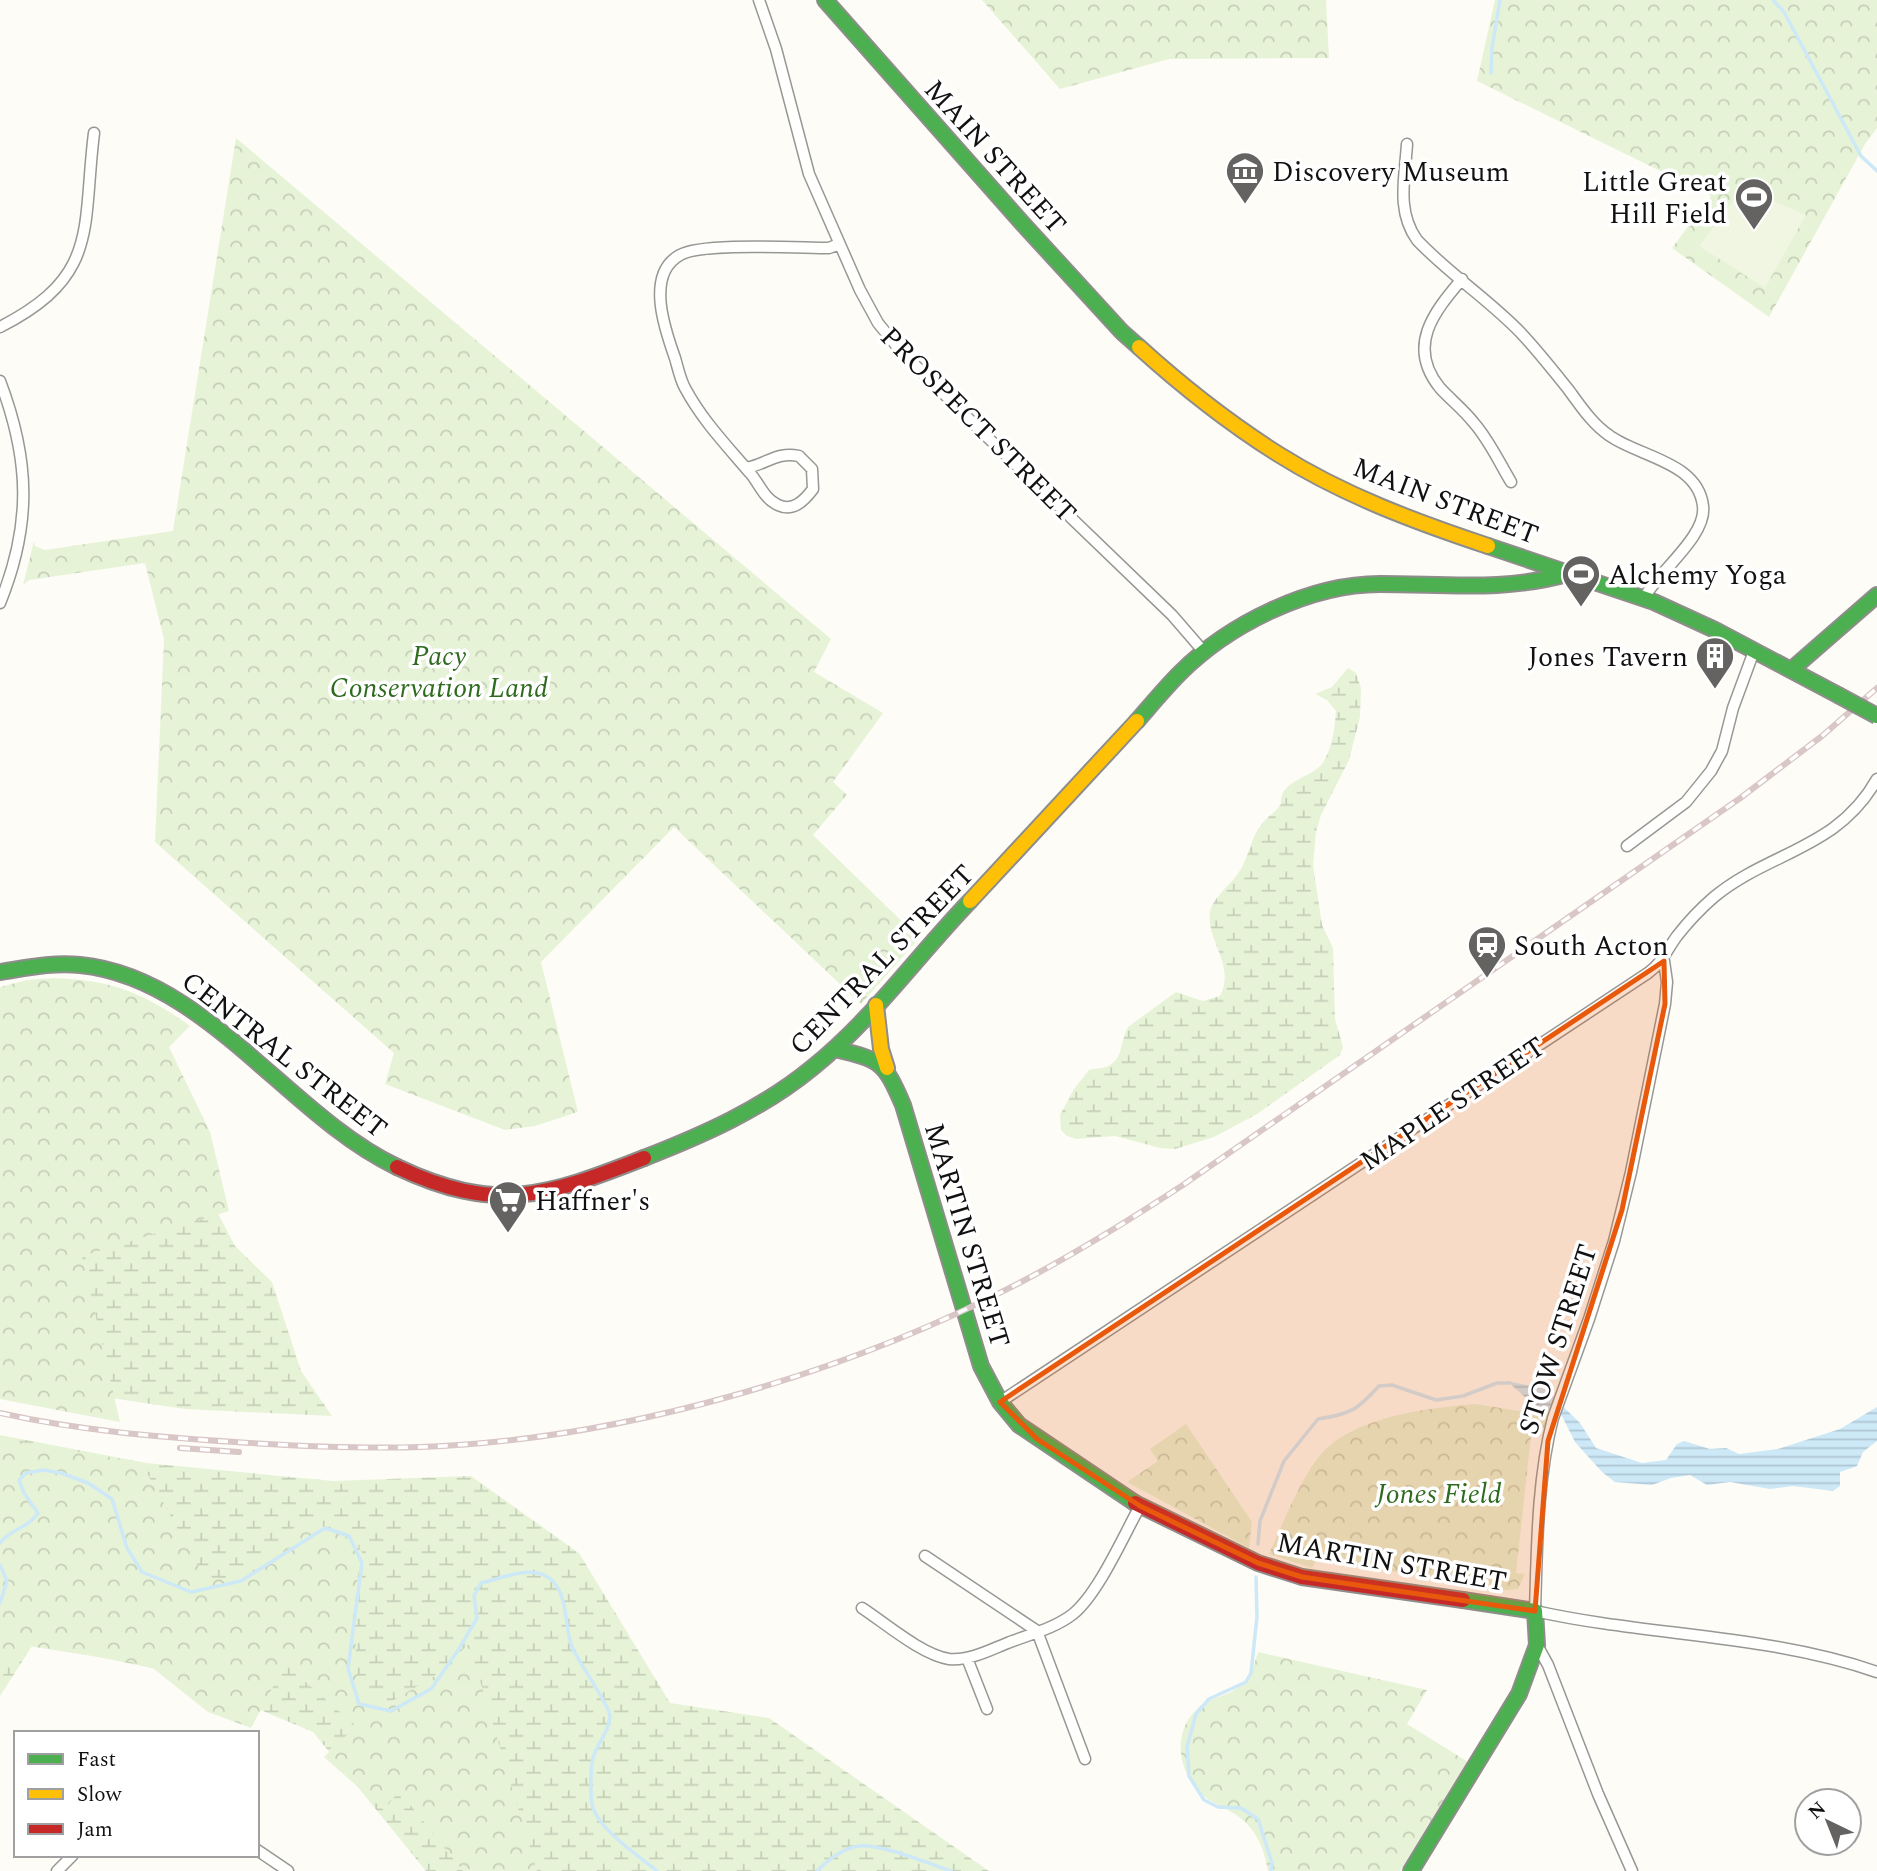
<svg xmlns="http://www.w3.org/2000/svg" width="1877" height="1871" font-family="Spectral,serif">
<defs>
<pattern id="wetland-marsh" width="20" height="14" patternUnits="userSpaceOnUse" patternTransform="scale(1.75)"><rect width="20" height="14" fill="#e7f3d7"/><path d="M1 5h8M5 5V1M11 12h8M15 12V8" fill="none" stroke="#c5cfb8"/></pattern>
<pattern id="park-crowns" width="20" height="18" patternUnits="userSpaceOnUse" patternTransform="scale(1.75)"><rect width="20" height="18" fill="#e7f3d7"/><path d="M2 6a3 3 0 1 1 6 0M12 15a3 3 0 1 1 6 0" fill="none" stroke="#c5cfb8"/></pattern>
<pattern id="water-rules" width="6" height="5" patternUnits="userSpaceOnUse" patternTransform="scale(1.75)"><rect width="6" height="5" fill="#cde8f7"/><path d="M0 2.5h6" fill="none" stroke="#afc6d3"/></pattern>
</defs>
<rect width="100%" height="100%" fill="#fdfcf7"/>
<!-- wetland -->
<path fill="url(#wetland-marsh)" d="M1348 668 1356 673 1361 688 1360 717 1349 760 1321 815 1316 832 1313 865 1322 925 1333 948 1335 1019 1343 1047 1340 1055 1257 1114 1214 1137 1175 1149 1160 1148 1115 1136 1076 1139 1067 1136 1061 1130 1060 1115 1074 1089 1089 1070C1095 1068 1100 1069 1106 1067 1124 1060 1120 1041 1128 1027L1176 992 1203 1001 1220 996C1236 965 1206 941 1210 912 1213 897 1231 885 1239 872 1248 859 1250 841 1259 828 1265 818 1275 813 1281 804 1279 780 1310 779 1322 764 1332 750 1335 727 1336 711L1327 700 1315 694 1332 687Z
M0 1023 201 1181 235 1246 272 1282 301 1371 332 1416 185 1409 51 1389Z
M0 1435 146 1463 333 1481 471 1476 579 1553 670 1703 769 1718 989 1871H426L313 1732 170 1672 34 1643 0 1696Z"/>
<!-- park -->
<path fill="url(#park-crowns)" d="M982 0H1326L1329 58 1169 59 1060 89Z
M1495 0H1877V128L1865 144 1769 317 1672 248 1711 196 1477 81Z
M236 138 831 639 814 672 883 713 833 782 847 795 813 835 919 938 861 1004 674 827 541 962 578 1112 535 1126 505 1130 385 1084 394 1053 155 842 164 639 145 563 29 580 23 585 34 541 35 546 45 550 173 531Z
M54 978C112 980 144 993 190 1026L169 1047 210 1132 229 1211 82 1256 120 1422 0 1399V987L27 980Z
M1475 1404 1533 1413 1548 1411 1544 1428 1532 1427 1516 1573 1525 1574 1518 1589 1495 1591V1586L1316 1561 1312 1568 1269 1554C1283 1524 1304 1468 1328 1447 1364 1415 1430 1408 1475 1404Z
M1186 1424 1252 1522 1249 1548 1127 1482 1158 1461 1150 1449Z
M0 1439 141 1462 204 1577 221 1579 251 1576 284 1535 299 1524 311 1523 339 1531 355 1541 364 1556 358 1575 354 1611 357 1678 366 1699 372 1705 389 1703 433 1677 469 1644 537 1871H463L399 1791 384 1810 324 1757 356 1726 285 1664 251 1728 208 1712 149 1665 22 1645 0 1680Z
M1258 1652 1427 1690 1407 1724 1468 1762 1400 1871H1268C1264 1847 1255 1826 1233 1813 1224 1807 1214 1804 1205 1797 1176 1773 1170 1728 1203 1704 1214 1697 1227 1696 1237 1688 1249 1679 1254 1666 1258 1652Z"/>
<!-- pitch -->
<path fill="#f0f6e1" d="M1743 188 1806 215 1765 288 1699 246Z"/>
<!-- water -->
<path fill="url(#water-rules)" d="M1507 1381 1545 1389 1580 1423 1596 1448 1642 1463 1666 1460 1677 1444 1684 1441 1710 1449 1726 1448 1739 1454 1778 1449 1840 1429 1877 1407V1441L1863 1452 1857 1466 1840 1472V1486L1833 1491 1793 1486 1770 1489 1730 1482 1707 1485 1690 1475 1671 1478 1652 1485 1615 1482 1602 1472 1575 1442 1562 1416 1534 1405Z"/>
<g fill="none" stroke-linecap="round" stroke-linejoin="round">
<!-- stream -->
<path stroke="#cde8f7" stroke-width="3.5" d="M1773 0 1784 12 1861 156 1877 171
M1491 73 1492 48 1500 0
M0 1543C13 1527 26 1530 38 1513L24 1493 19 1480 26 1473 43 1470 61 1473 88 1483 112 1499 127 1548 142 1572 191 1592 241 1581 325 1528 349 1536 362 1563 348 1668 359 1704 391 1711 431 1689 459 1649 477 1618 474 1596 481 1583C499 1579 526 1567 544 1575 570 1587 563 1624 572 1647 579 1663 609 1704 610 1716 610 1730 598 1743 594 1755 590 1764 590 1799 593 1808 601 1831 638 1855 657 1871
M1258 1544 1260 1521 1284 1461 1318 1419C1351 1414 1357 1410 1379 1386L1392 1385 1436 1400 1463 1396 1497 1383H1510
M0 1565 7 1581 0 1603
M1256 1577 1257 1617 1251 1673 1246 1682 1209 1699 1196 1714 1187 1747 1189 1776 1204 1800 1218 1807 1241 1808 1258 1819 1272 1863 1271 1871
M817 1871C828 1860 843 1848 859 1846 879 1843 930 1864 951 1871"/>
<!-- street casing -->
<g stroke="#979795" stroke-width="13">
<path id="street" d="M759 0 776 49 809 174 860 290 878 323 900 350 982 432 1172 615 1204 652
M1407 144C1405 177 1396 211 1417 240 1448 273 1488 299 1520 332 1537 350 1552 369 1568 389 1580 405 1592 424 1610 436 1640 457 1698 462 1703 506 1707 536 1658 572 1644 598
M1462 279C1434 312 1406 346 1440 388 1451 400 1464 410 1474 423 1489 440 1499 462 1511 482
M0 327C100 276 82 229 94 133
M0 381C30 460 32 524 0 603
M746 468C767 464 777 451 799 456L812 469 813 489C804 501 793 512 778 505 764 499 759 483 750 473 727 446 702 420 685 388 680 379 678 368 675 358 665 330 645 274 680 255 702 242 799 248 829 248L839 244
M1627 846 1686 802 1711 771 1722 751 1733 708 1754 651
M1664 961 1667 982 1665 1004 1631 1172 1614 1241 1589 1319 1553 1418C1537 1480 1537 1547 1535 1611 1647 1636 1767 1634 1877 1672
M1000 1402 1648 973C1663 962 1666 951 1677 936 1688 922 1700 909 1714 897 1770 851 1838 849 1877 779
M925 1556 1037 1631
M862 1608C885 1623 922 1655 949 1659 968 1661 988 1651 1005 1644 1027 1635 1054 1629 1073 1614 1098 1594 1124 1535 1140 1506
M1037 1631 1085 1759
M1537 1645 1548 1665 1598 1794 1632 1871
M967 1658 987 1709
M257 1850 288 1871
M57 1871 73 1855"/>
</g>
<!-- fast casing -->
<g stroke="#8e8d8b" stroke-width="18">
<path id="fast" d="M825 0 1023 224 1122 332 1139 347
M1488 546 1654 602 1715 630 1838 695
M1791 670 1877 595
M1137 721C1151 705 1165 688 1180 673 1229 624 1310 584 1380 584 1446 584 1505 592 1570 573
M0 972C26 968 53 962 80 965 205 977 289 1116 397 1167
M835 1049C881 1060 884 1061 903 1105L981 1366 1000 1402 1019 1425 1135 1503
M644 1158C703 1135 762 1109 812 1068 872 1020 917 956 970 901
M1411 1871 1519 1694 1537 1645 1535 1611 1463 1600"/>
</g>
<!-- slow casing -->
<g stroke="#8e8d8b" stroke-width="18">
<path id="slow" d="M1139 347C1182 386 1229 423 1278 454 1343 495 1416 522 1488 546
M970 901 1137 721
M876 1005 881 1049 887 1068"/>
</g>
<!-- jam casing -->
<g stroke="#8e8d8b" stroke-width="18">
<path id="jam" d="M397 1167C496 1214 547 1196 644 1158
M1135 1503 1258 1563 1302 1577 1463 1600"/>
</g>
<!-- street -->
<use href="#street" stroke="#fffffe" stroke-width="10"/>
<!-- fast -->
<use href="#fast" stroke="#4caf50" stroke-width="14"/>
<!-- slow -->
<use href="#slow" stroke="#ffc107" stroke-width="14"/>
<!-- jam -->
<use href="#jam" stroke="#c62828" stroke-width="14"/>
<!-- rail casing -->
<g stroke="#d9c6c7" stroke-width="6">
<path id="rail" d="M0 1413C76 1430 156 1437 235 1442 296 1446 359 1449 421 1447 621 1440 846 1374 1023 1281 1078 1252 1131 1219 1183 1185L1739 799 1822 736 1877 688
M180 1448 239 1452"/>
</g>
<!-- rail -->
<use href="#rail" stroke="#fff" stroke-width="3.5" stroke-dasharray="10" stroke-linecap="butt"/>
<!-- fast-bridge casing -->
<g stroke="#8e8d8b" stroke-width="18" stroke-linecap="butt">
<path id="fast-bridge" d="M1838 695 1877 716"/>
</g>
<!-- fast-bridge -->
<use href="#fast-bridge" stroke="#4caf50" stroke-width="14"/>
</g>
<!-- marked area -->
<path fill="#e8590c" fill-opacity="0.2" stroke="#e8590c" stroke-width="5" stroke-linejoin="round" d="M1664 961 1665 1004 1622 1210 1548 1441 1535 1611 1302 1577 1258 1563 1140 1506 1037 1439 1000 1402Z"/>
<!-- icons -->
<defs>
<g id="museum-pin" transform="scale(2.0125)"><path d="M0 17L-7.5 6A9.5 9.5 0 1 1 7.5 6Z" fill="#646362" stroke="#fff"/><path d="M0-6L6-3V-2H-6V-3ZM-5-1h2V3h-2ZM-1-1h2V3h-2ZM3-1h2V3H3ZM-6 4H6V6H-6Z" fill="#fff"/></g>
<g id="stadium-pin" transform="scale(2.0125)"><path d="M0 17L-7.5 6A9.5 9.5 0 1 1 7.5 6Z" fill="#646362" stroke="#fff"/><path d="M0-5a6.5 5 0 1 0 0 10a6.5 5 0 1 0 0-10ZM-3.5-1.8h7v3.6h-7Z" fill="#fff"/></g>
<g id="building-pin" transform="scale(2.0125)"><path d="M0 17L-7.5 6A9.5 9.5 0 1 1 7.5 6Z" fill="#646362" stroke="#fff"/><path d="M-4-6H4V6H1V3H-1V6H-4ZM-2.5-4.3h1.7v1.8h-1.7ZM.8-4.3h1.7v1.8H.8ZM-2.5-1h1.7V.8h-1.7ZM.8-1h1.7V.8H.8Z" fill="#fff"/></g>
<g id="station-pin" transform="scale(2.0125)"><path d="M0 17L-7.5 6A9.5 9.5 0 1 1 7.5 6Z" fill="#646362" stroke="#fff"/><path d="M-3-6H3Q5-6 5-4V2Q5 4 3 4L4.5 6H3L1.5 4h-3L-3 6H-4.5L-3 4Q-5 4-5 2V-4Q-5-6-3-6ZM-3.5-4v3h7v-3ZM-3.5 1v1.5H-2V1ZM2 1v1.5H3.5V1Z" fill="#fff"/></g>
<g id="supermarket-pin" transform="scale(2.0125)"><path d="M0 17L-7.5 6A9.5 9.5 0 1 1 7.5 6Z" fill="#646362" stroke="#fff"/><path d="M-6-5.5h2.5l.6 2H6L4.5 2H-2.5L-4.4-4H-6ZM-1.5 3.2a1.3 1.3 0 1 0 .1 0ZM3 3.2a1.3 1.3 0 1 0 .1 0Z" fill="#fff"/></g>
</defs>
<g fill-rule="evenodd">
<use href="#museum-pin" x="1245" y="171"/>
<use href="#stadium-pin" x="1754" y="197"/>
<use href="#stadium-pin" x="1581" y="574"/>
<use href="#building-pin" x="1715" y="656"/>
<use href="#station-pin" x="1487" y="945"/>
<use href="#supermarket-pin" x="508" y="1200"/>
</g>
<g text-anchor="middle" stroke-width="7" stroke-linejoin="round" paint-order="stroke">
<!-- street labels -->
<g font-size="28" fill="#111" stroke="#fff">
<text transform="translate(996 156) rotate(48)" y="10">MAIN STREET</text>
<text transform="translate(979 424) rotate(45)" y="10">PROSPECT STREET</text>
<text transform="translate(1446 500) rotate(21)" y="10">MAIN STREET</text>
<text transform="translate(881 959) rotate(-46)" y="10">CENTRAL STREET</text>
<text transform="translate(285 1054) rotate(38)" y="10">CENTRAL STREET</text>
<text transform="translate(1452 1103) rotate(-34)" y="10">MAPLE STREET</text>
<text transform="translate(968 1235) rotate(73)" y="10">MARTIN STREET</text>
<text transform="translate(1557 1339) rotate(-72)" y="10">STOW STREET</text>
<text transform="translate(1392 1561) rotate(10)" y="10">MARTIN STREET</text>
</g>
<!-- poi labels -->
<g font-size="28" fill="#111" stroke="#fff" text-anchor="start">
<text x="1272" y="181">Discovery Museum</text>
<text x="1727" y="191" text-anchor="end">Little Great<tspan x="1727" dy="32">Hill Field</tspan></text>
<text x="1608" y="584">Alchemy Yoga</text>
<text x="1688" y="666" text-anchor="end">Jones Tavern</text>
<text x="1514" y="955">South Acton</text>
<text x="535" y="1210">Haffner's</text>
</g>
<!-- park labels -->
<g font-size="28" font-style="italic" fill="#2f6b1f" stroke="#fff">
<text x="439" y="665">Pacy<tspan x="439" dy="32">Conservation Land</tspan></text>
<text x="1439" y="1503">Jones Field</text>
</g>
</g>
<!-- legend -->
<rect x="14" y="1731" width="245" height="126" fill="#ffffff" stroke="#a0a0a0" stroke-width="2"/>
<rect x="28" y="1754" width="35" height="10" fill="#4caf50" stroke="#a0a0a0" stroke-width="2"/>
<text x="77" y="1766" font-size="21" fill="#111111">Fast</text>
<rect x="28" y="1789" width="35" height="10" fill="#ffc107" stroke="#a0a0a0" stroke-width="2"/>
<text x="77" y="1801" font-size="21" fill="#111111">Slow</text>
<rect x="28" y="1824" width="35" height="10" fill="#c62828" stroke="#a0a0a0" stroke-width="2"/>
<text x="77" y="1836" font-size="21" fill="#111111">Jam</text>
<!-- north arrow -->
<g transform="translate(1828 1822) rotate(317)"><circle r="33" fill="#ffffff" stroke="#a0a0a0" stroke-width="2"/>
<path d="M0-5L12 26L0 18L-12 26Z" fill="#646362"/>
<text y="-10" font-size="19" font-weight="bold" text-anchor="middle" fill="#111111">N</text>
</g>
</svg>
